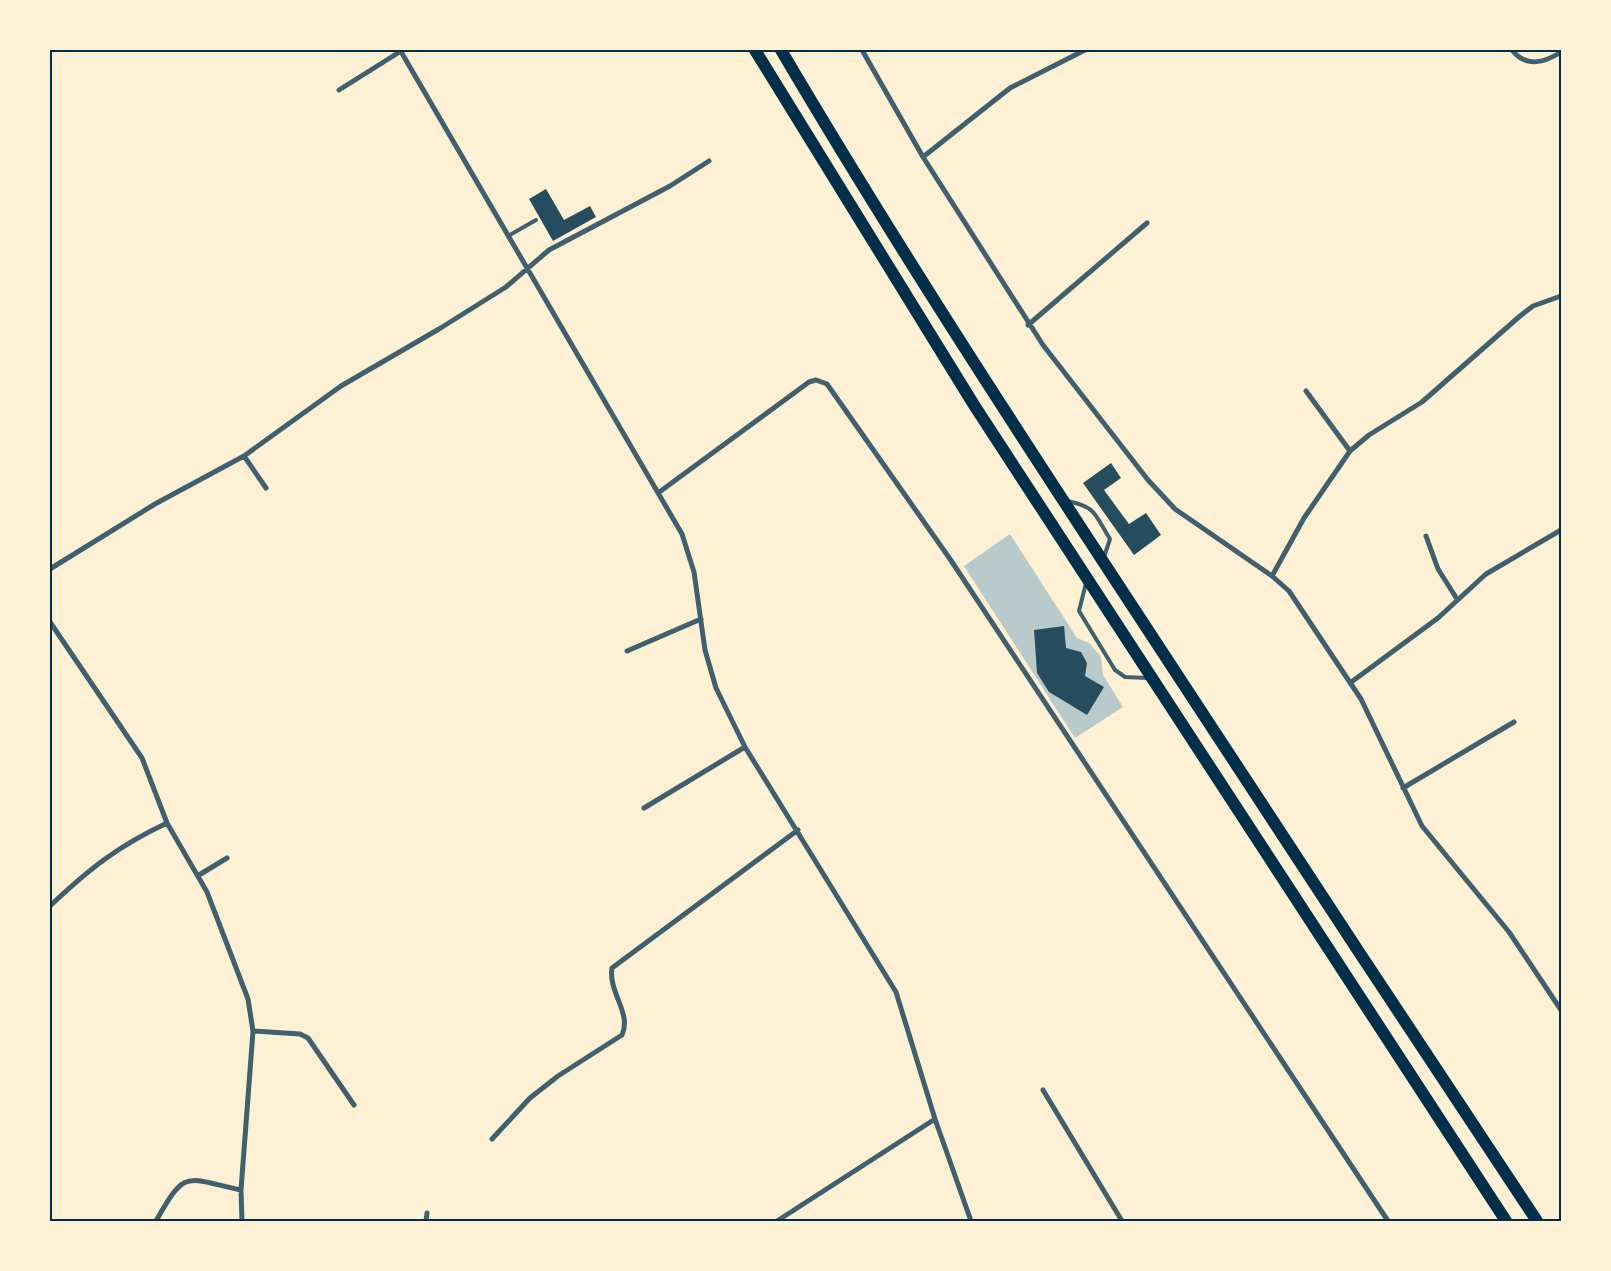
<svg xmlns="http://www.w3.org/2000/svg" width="1611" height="1271" font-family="Rubik,sans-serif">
<rect width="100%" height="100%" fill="#fdf0d5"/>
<!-- green -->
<path fill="#b9caca" d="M1010 534 1077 638 1089 643 1101 657 1103 675 1123 707 1075 738 964 566Z"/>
<!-- building -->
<path fill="#264d5e" d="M546 189 564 220 590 206 596 217 553 241 529 199Z
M1111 463 1121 478 1104 490 1129 524 1146 513 1161 535 1134 555 1083 483Z
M1064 626 1066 648 1081 652 1087 663 1085 676 1104 687 1087 715 1049 692 1037 673 1034 630Z"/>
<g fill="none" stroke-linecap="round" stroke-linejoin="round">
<!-- service -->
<path stroke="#3f606c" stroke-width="4" d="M508 236 536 220
M1067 501C1097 507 1094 514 1110 539L1104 557
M1086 583 1079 611 1115 670 1125 677 1148 678"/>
<!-- minor -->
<path stroke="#3f606c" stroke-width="5" d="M400 50 682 534 694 572 705 650 716 688 745 747 896 992 935 1119 971 1221
M862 50 923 157 1043 345 1148 480 1175 509 1272 576 1289 591 1361 699 1422 826 1509 932 1561 1010
M1512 50C1526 68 1544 63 1561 52
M339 90 401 51
M923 157 1010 88 1085 50
M1028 325 1147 223
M1306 391 1350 451
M244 456 266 488
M658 493 809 382 816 380 827 384 950 559 1388 1221
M1426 536 1438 569 1457 599
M50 569 155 504 244 456 341 386 439 329 506 287 549 250 670 186 709 161
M1272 576 1304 518 1350 451 1369 435 1422 402 1520 316 1533 306 1561 296
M50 622 142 758 167 823 207 892 248 999 253 1031 241 1190 242 1221
M627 651 701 619
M1350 683 1438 618 1486 574 1561 530
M1403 788 1514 722
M644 808 745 747
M199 875 227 858
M50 906C89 869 118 846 167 823
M253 1031 300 1034 308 1038 354 1105
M1043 1090 1122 1221
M492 1139 530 1098 558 1076 622 1035C632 1013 608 992 612 968L798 830
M156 1221C186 1168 185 1178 241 1190
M426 1221 427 1213
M777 1221 935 1119"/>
<!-- primary -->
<path stroke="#003049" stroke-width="12" d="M755 50 974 405 1506 1221
M781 50C890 235 1007 415 1125 595 1261 804 1399 1013 1537 1221"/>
</g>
<!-- border -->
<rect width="1611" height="1271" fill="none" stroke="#fdf0d5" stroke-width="102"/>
<rect x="51" y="51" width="1509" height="1169" fill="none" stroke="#003049" stroke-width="2"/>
</svg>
